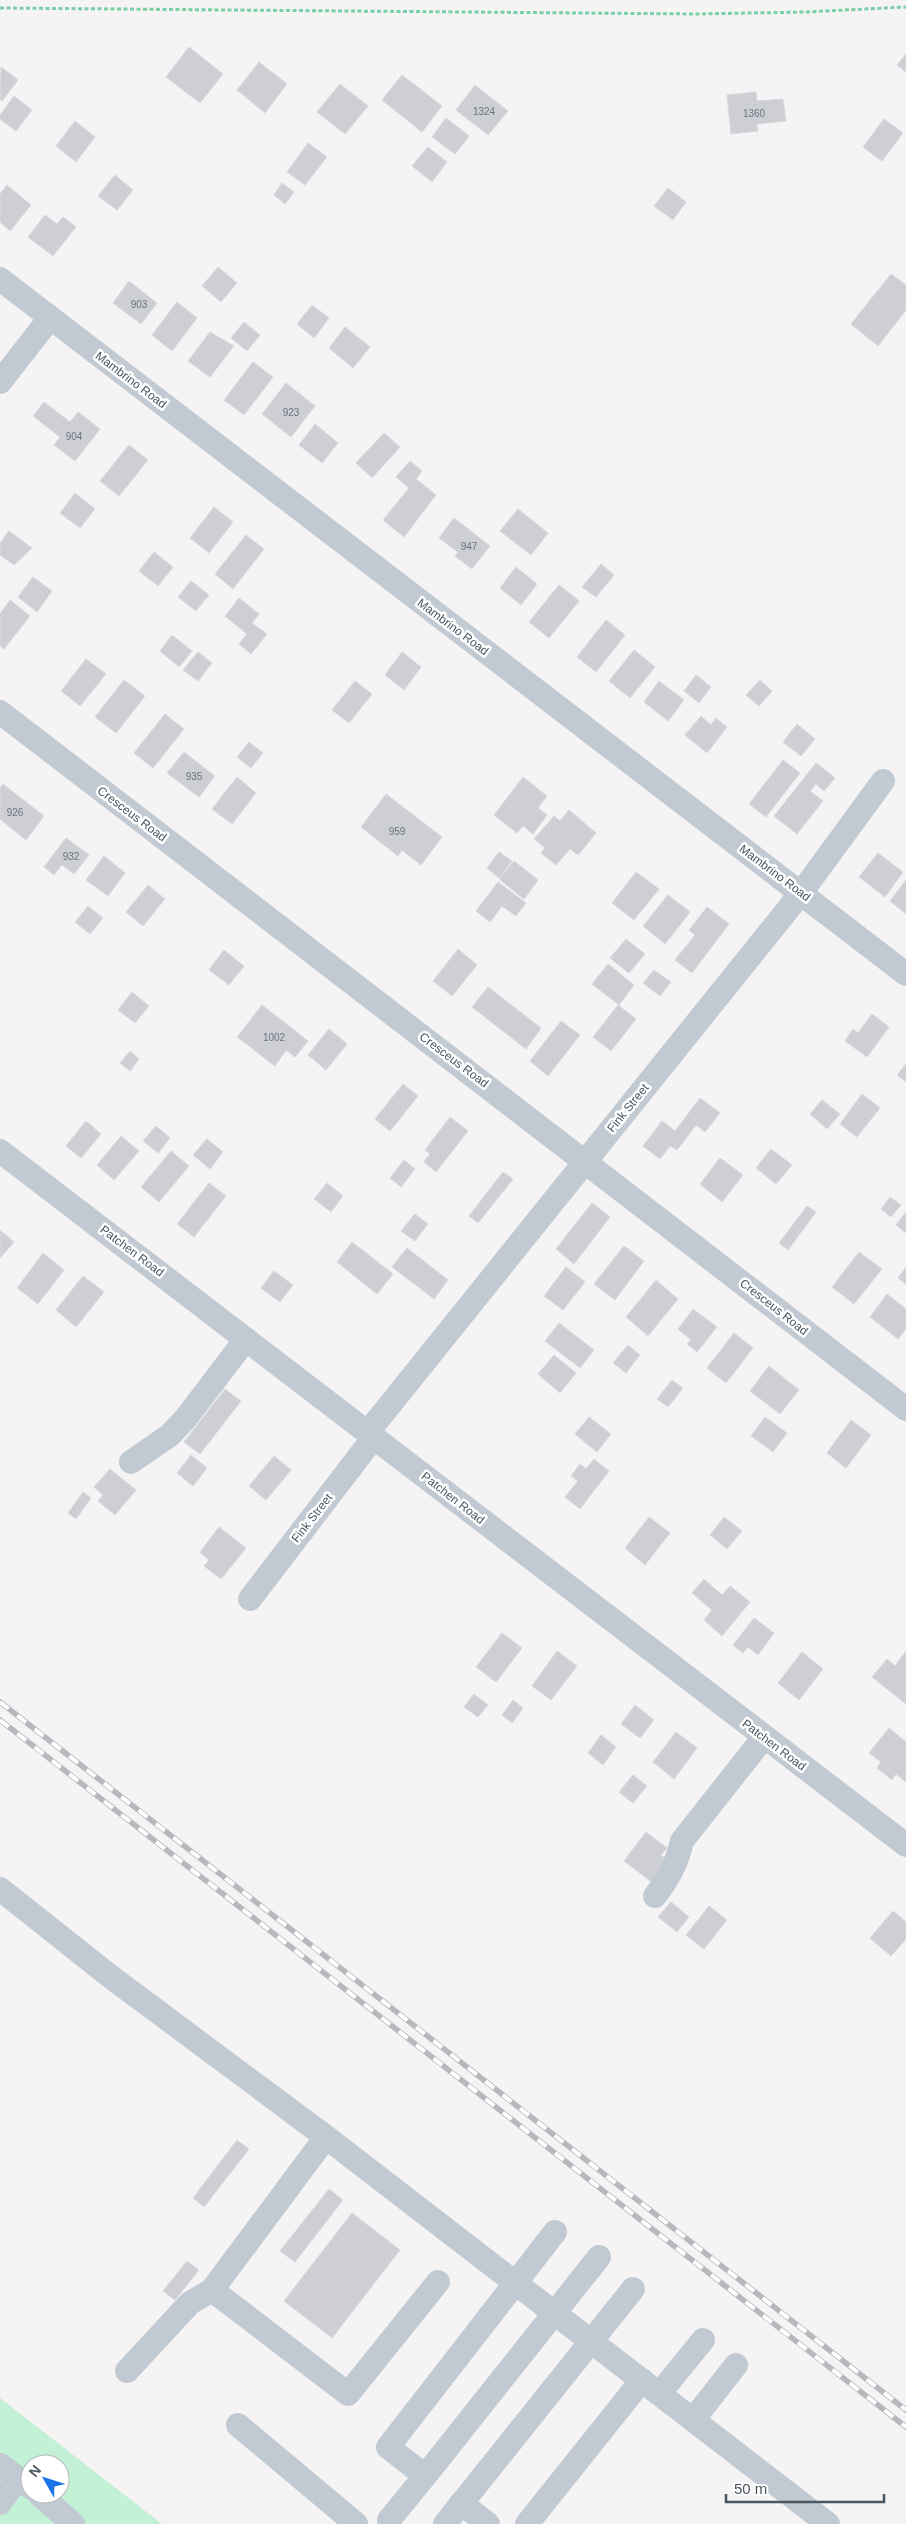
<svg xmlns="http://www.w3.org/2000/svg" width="906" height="2524" font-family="Arial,sans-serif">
<rect width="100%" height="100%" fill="#f5f3f3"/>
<!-- green -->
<path fill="#c3f1d5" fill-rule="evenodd" d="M0 2398 162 2524H0ZM30 2464H60V2494H30Z"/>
<!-- building -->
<path fill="#cdcfd5" stroke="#d7d9de" d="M189 47 223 74 200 103 166 77Z
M906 54V72L897 65Z
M259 62 287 84 265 113 237 90Z
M1 67 18 80 2 101 0 99Z
M402 75 442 106 422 132 382 100Z
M340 84 368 106 345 134 317 112Z
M475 85 508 111 488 135 456 110Z
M756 92 757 101 783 99 786 121 757 124 758 131 731 134 727 95Z
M14 96 32 110 16 131 0 119V115Z
M446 118 469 136 455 154 432 137Z
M884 119 903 133 882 161 863 147Z
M75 121 95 137 76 162 56 146Z
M308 143 327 157 305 185 287 172Z
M428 147 447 162 432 182 412 166Z
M115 175 133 190 117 210 98 196Z
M282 183 294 192 285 204 274 195Z
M7 185 31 205 10 231 0 222V194Z
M668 188 686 202 673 220 654 206Z
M45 215 57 224 63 217 76 227 53 256 28 237Z
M218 267 237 283 221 302 202 286Z
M891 274 906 285V310L878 346 851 324Z
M129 281 157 303 141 324 113 303Z
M177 302 197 318 172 351 152 335Z
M312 305 329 318 314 338 297 324Z
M244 322 260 335 247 351 231 338Z
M345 327 370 347 353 368 329 348Z
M210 332 234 346 210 377 188 361Z
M253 362 273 377 244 415 224 400Z
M286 383 315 406 291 437 262 414Z
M44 402 70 422 78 412 100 429 75 461 54 445 60 437 33 416Z
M315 424 338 443 322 463 299 445Z
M384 433 400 447 372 478 356 463Z
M129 445 148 460 119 496 100 481Z
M410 461 422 471 416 479 436 495 404 537 383 520 409 488 396 477Z
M75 493 95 509 80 528 60 513Z
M214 507 233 522 209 553 190 538Z
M518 509 548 533 531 555 500 531Z
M454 518 490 546 472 569 455 556 458 552 439 538Z
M9 531 32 548 14 565 0 555V543Z
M246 535 264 549 233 589 215 574Z
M154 552 173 567 158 586 139 571Z
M601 564 614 575 596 597 582 587Z
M516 567 537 584 521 605 500 588Z
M33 577 52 591 37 612 18 597Z
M191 581 209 595 196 611 178 597Z
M559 585 579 601 549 638 529 622Z
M239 598 259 614 252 623 267 634 251 654 239 644 247 634 225 616Z
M10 600 30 616 4 649 0 646V614Z
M606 620 625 635 596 672 577 657Z
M172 635 192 651 179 667 160 651Z
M634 650 655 667 630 698 609 681Z
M198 652 212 663 198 681 183 670Z
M402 652 421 667 404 690 385 675Z
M86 659 106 674 80 706 61 691Z
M696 675 711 687 699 703 684 691Z
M124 680 145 696 116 733 95 717Z
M760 680 772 691 759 706 746 695Z
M355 681 372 694 349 723 332 710Z
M659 681 684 700 668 721 644 702Z
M165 714 184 729 153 768 134 753Z
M701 716 711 725 716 718 727 727 707 753 685 735Z
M797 724 815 739 801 756 783 742Z
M249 742 263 753 251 768 237 757Z
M184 752 215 776 199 797 167 773Z
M783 760 800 773 766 817 749 804Z
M816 763 835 778 824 791 816 784 810 791 823 801 797 834 774 816Z
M237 777 256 793 232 824 212 809Z
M523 777 547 796 538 808 547 815 533 834 523 826 517 833 494 815Z
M3 784 44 816 26 840 0 819V788Z
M386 794 442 837 421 865 402 850 398 856 361 827Z
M569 810 596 833 578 855 570 849 556 865 541 853 545 848 534 839 554 816 560 821Z
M66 838 89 855 74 874 62 865 54 875 44 867Z
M499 852 512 861 499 878 487 868Z
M878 853 903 872 885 897 859 877Z
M104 856 125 873 108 896 86 880Z
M514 861 538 880 524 899 499 879Z
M636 872 659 889 634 920 612 903Z
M906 880V914L890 901Z
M498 882 526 903 516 916 502 906 490 922 476 911Z
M148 885 165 899 143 926 126 912Z
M668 895 690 912 665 944 643 926Z
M88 906 103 918 90 934 75 922Z
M707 907 729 924 692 973 675 960 695 935 689 930Z
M626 939 645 954 629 973 610 958Z
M458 949 477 965 452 996 433 981Z
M224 950 244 966 229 985 209 970Z
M608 964 634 985 619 1005 592 984Z
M654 970 671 982 660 996 643 983Z
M488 987 541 1028 526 1049 472 1007Z
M132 992 149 1006 135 1023 118 1010Z
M262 1005 308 1041 295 1057 286 1050 275 1066 237 1037Z
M618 1005 636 1019 611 1051 593 1037Z
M872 1014 889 1027 867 1057 845 1041 853 1029 858 1033Z
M561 1021 580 1035 548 1076 530 1061Z
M329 1029 347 1044 326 1070 308 1055Z
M130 1051 139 1059 130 1071 120 1063Z
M906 1064V1082L897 1075Z
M403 1084 418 1096 390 1131 375 1119Z
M862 1094 880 1108 857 1137 840 1124Z
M700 1098 720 1113 705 1132 696 1125 677 1150 670 1146 660 1159 643 1146 662 1121 675 1131Z
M822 1100 840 1114 827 1129 810 1114Z
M450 1117 468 1131 436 1172 424 1162 430 1154 425 1150Z
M86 1121 101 1134 81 1158 66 1146Z
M156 1126 170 1138 158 1153 143 1141Z
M121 1136 139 1151 114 1180 97 1165Z
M207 1139 223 1152 210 1169 193 1155Z
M771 1149 792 1165 776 1184 756 1168Z
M171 1151 189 1166 159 1202 141 1187Z
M720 1158 743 1175 722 1202 700 1184Z
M404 1160 415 1169 401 1187 390 1178Z
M503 1172 513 1179 478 1223 469 1216Z
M209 1183 226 1196 194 1237 177 1224Z
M327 1183 343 1196 331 1212 314 1199Z
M890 1197 901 1205 891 1217 881 1209Z
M592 1203 610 1217 574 1264 556 1249Z
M807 1206 816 1212 788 1250 779 1243Z
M906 1212V1233L896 1225Z
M415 1214 428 1224 415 1241 401 1231Z
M0 1230 14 1242 0 1258Z
M352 1242 393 1274 377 1294 337 1262Z
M624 1246 644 1261 615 1300 594 1284Z
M407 1248 448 1280 434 1299 392 1267Z
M859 1252 882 1269 854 1304 832 1287Z
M43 1253 64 1270 38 1304 17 1288Z
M566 1267 585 1282 563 1310 544 1296Z
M906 1267V1284L898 1278Z
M274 1271 293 1285 280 1302 261 1288Z
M83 1276 104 1292 76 1327 56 1310Z
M656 1280 678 1299 648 1336 626 1317Z
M887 1294 906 1309V1329L898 1339 870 1317Z
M693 1309 717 1327 697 1352 687 1344 691 1340 678 1329Z
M559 1323 594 1350 580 1368 545 1341Z
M734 1333 753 1348 726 1383 707 1368Z
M628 1345 640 1355 626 1373 613 1363Z
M554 1355 576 1373 560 1393 538 1374Z
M769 1366 799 1390 780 1414 750 1391Z
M672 1380 683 1388 668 1407 657 1399Z
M225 1389 241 1401 200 1454 184 1442Z
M589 1417 611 1434 597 1452 575 1434Z
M765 1417 787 1433 773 1452 751 1436Z
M851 1420 871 1435 846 1468 827 1453Z
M191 1455 207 1468 193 1486 177 1473Z
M274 1456 291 1470 266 1500 249 1486Z
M594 1459 609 1471 580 1509 565 1497 578 1481 571 1476 580 1464 586 1469Z
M110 1469 136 1490 115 1515 98 1501 103 1495 94 1487Z
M83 1492 91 1498 76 1519 68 1513Z
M649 1517 670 1533 645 1565 625 1548Z
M724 1517 742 1531 727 1549 710 1535Z
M219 1527 246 1548 221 1579 204 1566 209 1560 200 1552Z
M704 1579 722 1595 730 1586 750 1602 722 1636 704 1620 712 1610 692 1593Z
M754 1618 774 1633 758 1655 748 1647 743 1653 733 1645Z
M502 1633 522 1648 496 1682 476 1667Z
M557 1651 577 1666 551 1700 532 1686Z
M906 1651V1704L872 1677 887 1659 895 1666Z
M802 1652 823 1669 799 1700 778 1683Z
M474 1694 488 1705 478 1717 464 1707Z
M513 1700 523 1708 512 1723 502 1715Z
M635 1705 654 1720 640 1738 621 1724Z
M889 1728 906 1742V1782L896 1774 892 1780 877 1768 881 1762 869 1753Z
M676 1732 697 1748 674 1779 653 1762Z
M601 1735 616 1747 603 1765 588 1753Z
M633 1775 647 1786 633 1803 619 1792Z
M646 1832 667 1848 661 1855 670 1862 654 1884 624 1861Z
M671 1902 689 1917 677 1932 658 1917Z
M709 1906 727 1920 704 1949 686 1935Z
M893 1911 906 1922V1939L891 1956 870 1938Z
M237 2140 249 2149 204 2207 193 2198Z
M329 2189 343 2200 295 2262 280 2251Z
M352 2213 400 2250 332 2338 284 2301Z
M187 2261 199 2270 175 2300 163 2291Z"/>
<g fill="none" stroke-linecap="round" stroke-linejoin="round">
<!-- path -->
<path stroke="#7ad0a6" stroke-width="3" stroke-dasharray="4 2.5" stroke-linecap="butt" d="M0 8 697 14 805 12 906 7"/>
<!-- minor -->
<path stroke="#c1cad2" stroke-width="24" d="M0 279 906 974
M0 382 50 318
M0 712 906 1409
M0 1151 906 1845
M368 1432 801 893 883 781
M131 1462 170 1435 186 1418 246 1339
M250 1599 374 1437
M0 1889 111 1977 326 2137 828 2524
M655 1896C669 1878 677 1863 682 1841L764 1737
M326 2137 212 2290 348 2394 438 2282
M127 2371 190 2303 212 2290
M659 2394 703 2340
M693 2420 736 2365
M238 2425 356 2524
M0 2465 30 2487
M425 2476 599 2257
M39 2494 73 2524
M0 2503 18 2478
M461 2503 488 2524
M389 2520 425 2476 388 2447 555 2232
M445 2524 633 2289
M527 2524 642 2380"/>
<!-- rail casing -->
<g stroke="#b5b8bd" stroke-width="5.5">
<path id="rail" d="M0 1702 906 2410
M0 1720 906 2427"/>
</g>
<!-- rail -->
<use href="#rail" stroke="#fff" stroke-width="4" stroke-dasharray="11" stroke-linecap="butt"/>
</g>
<g text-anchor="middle" stroke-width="5" stroke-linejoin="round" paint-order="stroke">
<!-- number labels -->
<g font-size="10" fill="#6b747e">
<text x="484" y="115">1324</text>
<text x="754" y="117">1360</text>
<text x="139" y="308">903</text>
<text x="291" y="416">923</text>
<text x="74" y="440">904</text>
<text x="469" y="550">947</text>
<text x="194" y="780">935</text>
<text x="15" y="816">926</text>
<text x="397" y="835">959</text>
<text x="71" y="860">932</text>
<text x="274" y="1041">1002</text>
</g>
<!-- street labels -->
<g font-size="12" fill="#4a5661" stroke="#fff">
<text transform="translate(131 380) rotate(37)" y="4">Mambrino Road</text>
<text transform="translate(453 627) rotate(37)" y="4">Mambrino Road</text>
<text transform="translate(132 814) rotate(37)" y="4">Cresceus Road</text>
<text transform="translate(775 873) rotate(37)" y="4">Mambrino Road</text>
<text transform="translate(454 1060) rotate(37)" y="4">Cresceus Road</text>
<text transform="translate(628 1108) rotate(-51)" y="4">Fink Street</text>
<text transform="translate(132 1251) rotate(37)" y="4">Patchen Road</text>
<text transform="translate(774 1307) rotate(38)" y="4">Cresceus Road</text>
<text transform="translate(453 1498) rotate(38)" y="4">Patchen Road</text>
<text transform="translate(312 1518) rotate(-52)" y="4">Fink Street</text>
<text transform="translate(774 1745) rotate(37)" y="4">Patchen Road</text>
</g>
</g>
<!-- north arrow -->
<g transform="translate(45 2479) rotate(309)"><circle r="24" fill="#ffffff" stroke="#b7bbc0"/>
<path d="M0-4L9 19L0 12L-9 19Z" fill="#1a73e8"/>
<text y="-8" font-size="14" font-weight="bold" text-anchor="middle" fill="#4a5661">N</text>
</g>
<!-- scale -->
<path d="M726 2494v8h158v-8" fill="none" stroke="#4a5661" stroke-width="2.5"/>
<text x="734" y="2494" font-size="15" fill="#4a5661" stroke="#ffffff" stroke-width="4" paint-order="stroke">50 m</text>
</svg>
